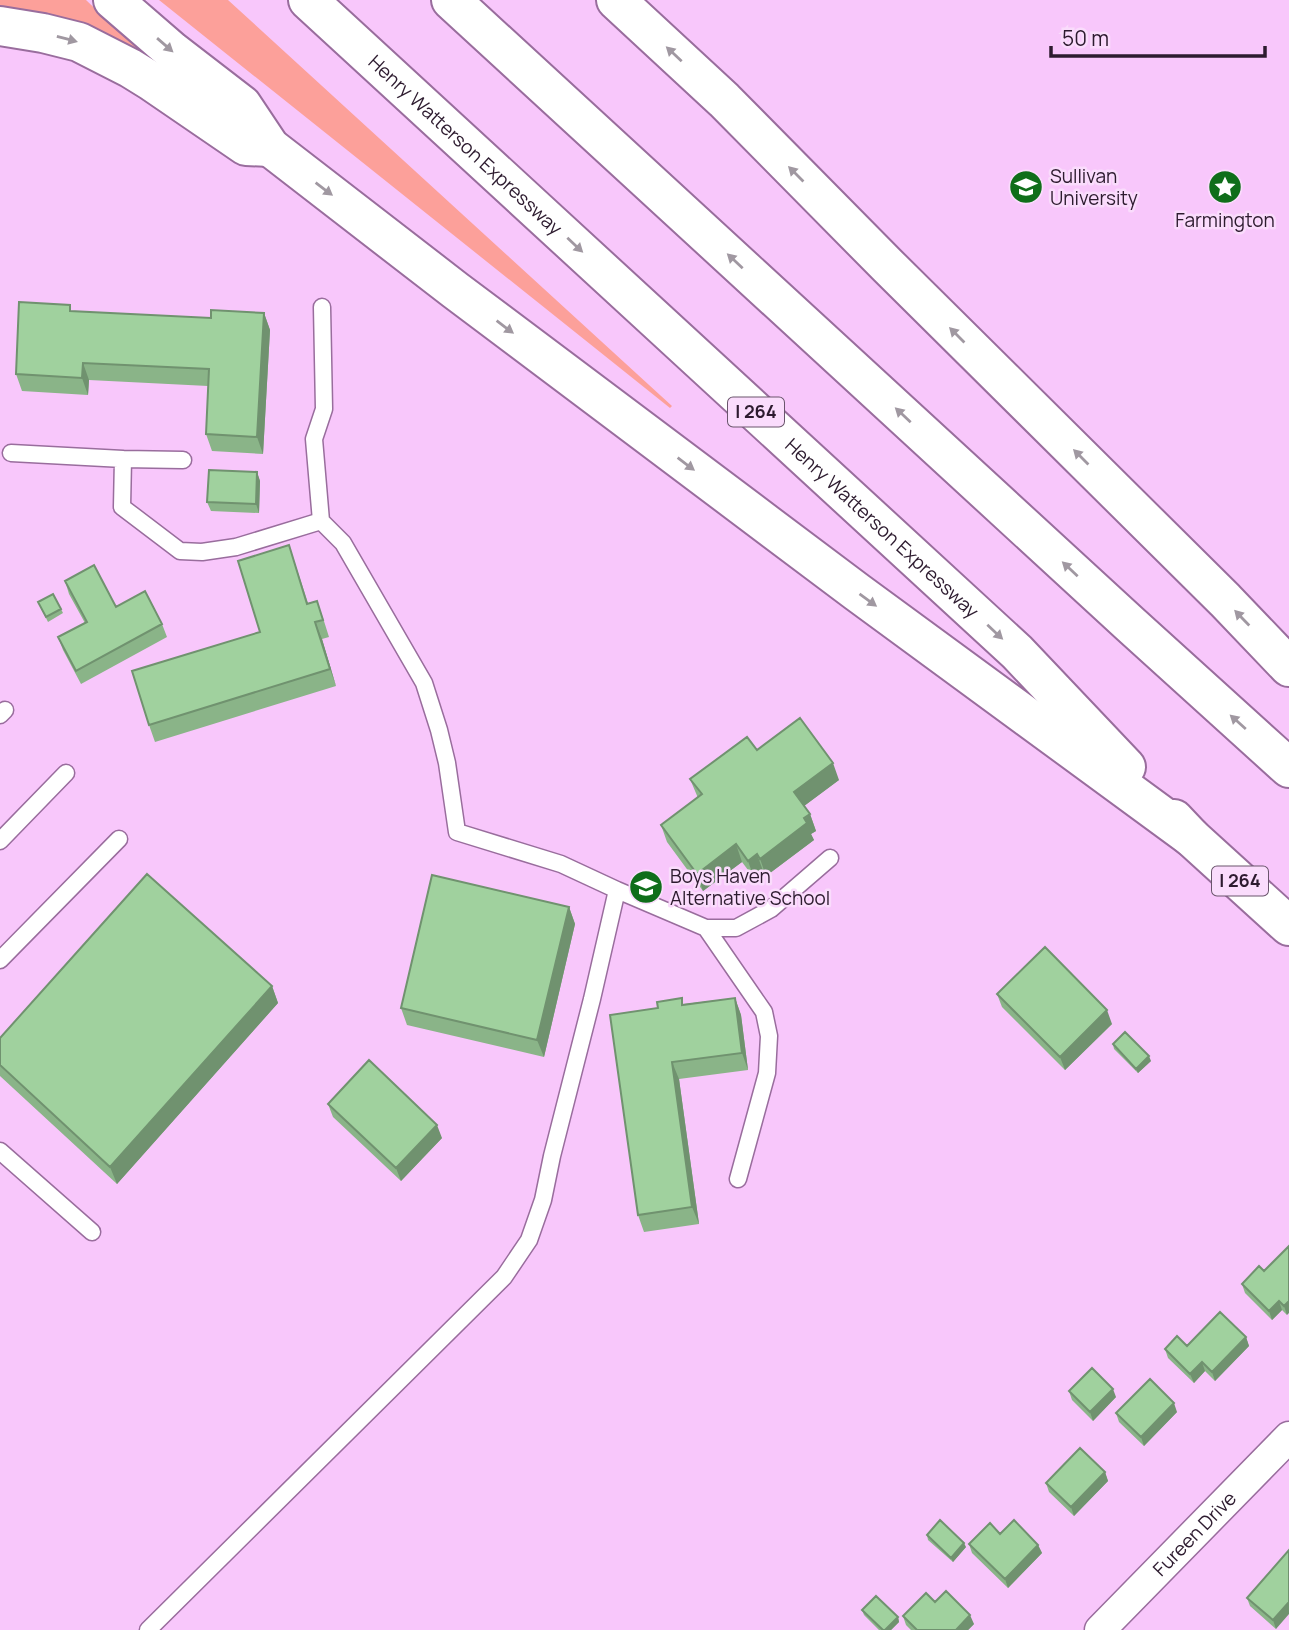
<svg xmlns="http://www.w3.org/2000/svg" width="1289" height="1630" font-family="Manrope,sans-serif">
<rect width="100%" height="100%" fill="#f8c7fb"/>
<!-- green -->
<path fill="#fca09a" d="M0 0H86L131 43 172 76 0 12Z
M159 0H228L672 406 670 408 610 360Z"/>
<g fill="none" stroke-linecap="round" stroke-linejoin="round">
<!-- lane casing -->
<g stroke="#996d9d" stroke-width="19">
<path id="lane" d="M11 453 123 459 122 507 180 551 202 552 236 547 321 521 343 543 424 683 439 730 447 763 457 832 561 864 617 890 706 928H736L771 909 830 858
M123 459 183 460
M321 521 314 439 324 409 322 307
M0 715 5 710
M0 841 66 773
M706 928 764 1012 769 1036 767 1073 738 1179
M0 960 119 839
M0 1151 92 1232
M148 1630 504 1277 529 1240 543 1200 552 1156 592 999 617 890"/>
</g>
<!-- street casing -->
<g stroke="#996d9d" stroke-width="33">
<g id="street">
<path id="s1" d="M1100 1630 1289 1437"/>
</g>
</g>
<!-- highway casing -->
<g stroke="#996d9d" stroke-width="42">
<g id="highway">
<path d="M113 0 172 51 242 105 270 147 455 290 857 592 1191 837"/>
<path id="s2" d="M308 0 1017 652 1126 767"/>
<path d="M451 0 1130 624 1289 768"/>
<path d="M616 0 724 100 888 266 1225 600 1289 667"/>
<path d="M0 26 43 33 79 42 130 68 151 81 246 146 270 147"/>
<path d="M1174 819 1191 837 1289 926"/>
</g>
</g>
<!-- lane -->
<use href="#lane" stroke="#fff" stroke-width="16"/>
<!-- street -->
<use href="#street" stroke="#fff" stroke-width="30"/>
<!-- highway -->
<use href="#highway" stroke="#fff" stroke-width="38"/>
</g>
<!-- wall -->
<path fill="#8ab488" d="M72 311 211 318 264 313 270 330 263 454 212 451 206 434 208 386 89 380 88 395 22 391 16 374Z
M257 472 260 481 259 513 211 511 207 502Z
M289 545 308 603 317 601 323 618 329 637 322 639 336 686 155 742 149 725 260 632Z
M65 581 116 607 162 624 167 637 81 684 63 650 58 637 85 623 69 594Z
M38 602 61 609 63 613 48 622Z
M757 750 839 780 804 806 810 814 816 831 811 834 814 840 766 876 763 871 754 878 742 862 703 891 667 842 661 825 698 798 690 779Z
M569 907 575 924 544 1057 407 1025 401 1008Z
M272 986 278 1003 117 1184 0 1076V1038Z
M997 994 1112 1024 1065 1070 1002 1007Z
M735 998 741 1015 748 1070 679 1079 699 1224 644 1232 638 1215 684 1004Z
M1113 1044 1151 1061 1138 1073 1114 1049Z
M328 1104 442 1138 401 1181 333 1117Z
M1289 1246 1287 1315 1282 1310 1272 1320 1245 1293 1242 1284 1264 1271Z
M1246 1337 1249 1346 1215 1381 1205 1371 1194 1383 1168 1358 1165 1349Z
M1069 1391 1116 1397 1093 1421 1072 1400Z
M1177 1412 1144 1446 1119 1422 1116 1413Z
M1105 1472 1108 1481 1074 1516 1049 1492 1046 1483Z
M1000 1534 1038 1545 1042 1553 1008 1588 972 1553 969 1544Z
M927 1535 966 1547 953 1562 928 1540Z
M1289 1550 1276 1629 1250 1606 1247 1598Z
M935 1602 974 1624 968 1630H911L906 1625 903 1616Z
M862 1610 898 1617 899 1622 891 1630H879L864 1615Z"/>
<!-- shaded-wall -->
<path fill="#70926f" d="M264 313 270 330 263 454 257 437Z
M83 363 89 380 88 395 82 378Z
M257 472 260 481 259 513 256 504Z
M315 622 322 639 336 686 330 669Z
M833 763 839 780 800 809 794 792Z
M810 814 816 831 811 834 814 840 766 876 760 859Z
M736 844 742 862 703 891 697 874Z
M757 854 763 871 754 878 748 861Z
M569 907 575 924 544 1057 537 1040Z
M272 986 278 1003 117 1184 110 1167Z
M735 998 741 1015 748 1070 742 1053Z
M1107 1010 1112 1024 1065 1070 1060 1057Z
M1149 1056 1151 1061 1138 1073 1136 1069Z
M672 1062 679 1079 699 1224 692 1207Z
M437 1125 442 1138 401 1181 396 1168Z
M1279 1301 1282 1310 1272 1320 1269 1311Z
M1289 1301V1313L1287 1315 1284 1306Z
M1246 1337 1249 1346 1215 1381 1212 1372Z
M1202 1362 1205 1371 1194 1383 1190 1374Z
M1113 1389 1116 1397 1093 1421 1090 1412Z
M1174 1403 1177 1412 1144 1446 1141 1437Z
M1105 1472 1108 1481 1074 1516 1071 1507Z
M964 1543 966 1547 953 1562 951 1558Z
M1038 1545 1042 1553 1008 1588 1005 1579Z
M1289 1602V1614L1276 1629 1273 1620Z
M970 1615 974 1624 968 1630H956Z
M898 1617 899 1622 891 1630H885Z"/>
<!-- building -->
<path fill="#a0d19e" stroke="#70926f" stroke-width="2" d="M19 302 70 305V311L211 318V310L264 313 257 437 206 434 209 369 83 363 82 378 16 374Z
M209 470 257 472 256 504 207 502Z
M289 545 307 604 317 601 323 620 315 622 330 669 149 725 132 671 260 632 238 561Z
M94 565 116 607 145 591 162 624 76 671 58 637 87 622 65 581Z
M53 594 61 609 46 617 38 602Z
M800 718 833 763 794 792 810 814 804 818 807 823 760 859 757 854 748 861 736 844 697 874 661 825 702 794 690 779 747 737 757 750Z
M147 874 272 986 110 1167 0 1065V1038Z
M432 875 569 907 537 1040 401 1008Z
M1045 947 1107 1010 1060 1057 997 994Z
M682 998V1005L735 998 742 1053 672 1062 692 1207 638 1215 610 1015 658 1008 657 1002Z
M1125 1032 1149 1056 1136 1069 1113 1044Z
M369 1060 437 1125 396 1168 328 1104Z
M1289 1246V1301L1284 1306 1279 1301 1269 1311 1242 1284 1259 1266 1264 1271Z
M1220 1312 1246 1337 1212 1372 1202 1362 1190 1374 1165 1349 1177 1336 1187 1346Z
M1092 1368 1113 1389 1090 1412 1069 1391Z
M1150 1379 1174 1403 1141 1437 1116 1413Z
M1080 1448 1105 1472 1071 1507 1046 1483Z
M940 1520 964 1543 951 1558 927 1535Z
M1014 1520 1038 1545 1005 1579 969 1544 990 1523 1000 1534Z
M1289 1550V1602L1273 1620 1247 1598Z
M946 1591 970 1615 956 1630H917L903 1616 926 1593 935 1602Z
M876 1596 898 1617 885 1630H883L862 1610Z"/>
<!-- one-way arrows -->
<defs><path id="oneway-solid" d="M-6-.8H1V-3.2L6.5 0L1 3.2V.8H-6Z" transform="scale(1.75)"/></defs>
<g fill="#a098a1">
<use href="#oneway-solid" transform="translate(67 39) rotate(15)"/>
<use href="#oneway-solid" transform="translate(165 45) rotate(41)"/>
<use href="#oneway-solid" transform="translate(674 54) rotate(-137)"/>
<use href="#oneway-solid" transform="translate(796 174) rotate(-135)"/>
<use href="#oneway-solid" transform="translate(324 189) rotate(37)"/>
<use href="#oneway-solid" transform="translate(575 245) rotate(43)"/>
<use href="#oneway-solid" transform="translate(735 261) rotate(-137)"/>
<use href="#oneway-solid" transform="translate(505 327) rotate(37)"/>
<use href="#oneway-solid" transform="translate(957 335) rotate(-135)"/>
<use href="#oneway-solid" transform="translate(903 415) rotate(-137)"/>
<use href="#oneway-solid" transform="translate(1081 457) rotate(-135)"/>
<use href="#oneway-solid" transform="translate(686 464) rotate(37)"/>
<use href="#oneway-solid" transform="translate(1070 569) rotate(-137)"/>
<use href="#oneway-solid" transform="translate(868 600) rotate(36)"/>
<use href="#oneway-solid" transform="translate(1242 618) rotate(-134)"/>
<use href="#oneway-solid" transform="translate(995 632) rotate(43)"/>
<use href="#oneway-solid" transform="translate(1238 722) rotate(-138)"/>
</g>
<!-- icons -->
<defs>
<g id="university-disc" transform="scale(1.75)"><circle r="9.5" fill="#0f6e1a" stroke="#fadcfc"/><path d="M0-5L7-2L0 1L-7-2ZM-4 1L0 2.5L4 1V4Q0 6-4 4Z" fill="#fff"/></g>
<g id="sight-disc" transform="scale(1.75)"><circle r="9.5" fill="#0f6e1a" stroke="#fadcfc"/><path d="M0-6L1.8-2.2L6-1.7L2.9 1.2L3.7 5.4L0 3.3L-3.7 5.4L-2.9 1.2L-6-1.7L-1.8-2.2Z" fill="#fff"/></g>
<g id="school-disc" transform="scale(1.75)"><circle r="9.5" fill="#0f6e1a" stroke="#fadcfc"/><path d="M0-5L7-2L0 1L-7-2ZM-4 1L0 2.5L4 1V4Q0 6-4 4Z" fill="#fff"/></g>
</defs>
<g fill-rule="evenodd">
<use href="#university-disc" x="1026" y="187"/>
<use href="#sight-disc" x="1225" y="187"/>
<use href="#school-disc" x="646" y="887"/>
</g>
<g text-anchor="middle" stroke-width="5" stroke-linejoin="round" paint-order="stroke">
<!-- shield labels -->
<g fill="#fadcfc" stroke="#6a556c" stroke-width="2">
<rect x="728" y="397.5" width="56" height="29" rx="5"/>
<rect x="1212" y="866.5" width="56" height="29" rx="5"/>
</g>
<g font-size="18" font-weight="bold" fill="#2d1b2f">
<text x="756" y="418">I 264</text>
<text x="1240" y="887">I 264</text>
</g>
<!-- street labels -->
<g font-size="19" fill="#2d1b2f" stroke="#fadcfc">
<text dy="7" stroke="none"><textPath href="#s2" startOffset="214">Henry Watterson Expressway</textPath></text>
<text dy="7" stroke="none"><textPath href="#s2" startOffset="780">Henry Watterson Expressway</textPath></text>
<text dy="7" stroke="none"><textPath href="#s1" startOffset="135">Fureen Drive</textPath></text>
</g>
<!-- poi labels -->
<g font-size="19" fill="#2d1b2f" stroke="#fadcfc" text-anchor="start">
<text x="1050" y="183">Sullivan<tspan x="1050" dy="22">University</tspan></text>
<text x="1225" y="227" text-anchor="middle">Farmington</text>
<text x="670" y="883">Boys Haven<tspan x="670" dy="22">Alternative School</tspan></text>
</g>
</g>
<!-- scale -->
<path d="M1051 46v10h214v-10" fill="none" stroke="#2d1b2f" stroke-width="3.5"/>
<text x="1062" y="46" font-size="21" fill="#2d1b2f" stroke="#fadcfc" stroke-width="5" paint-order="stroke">50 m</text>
</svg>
